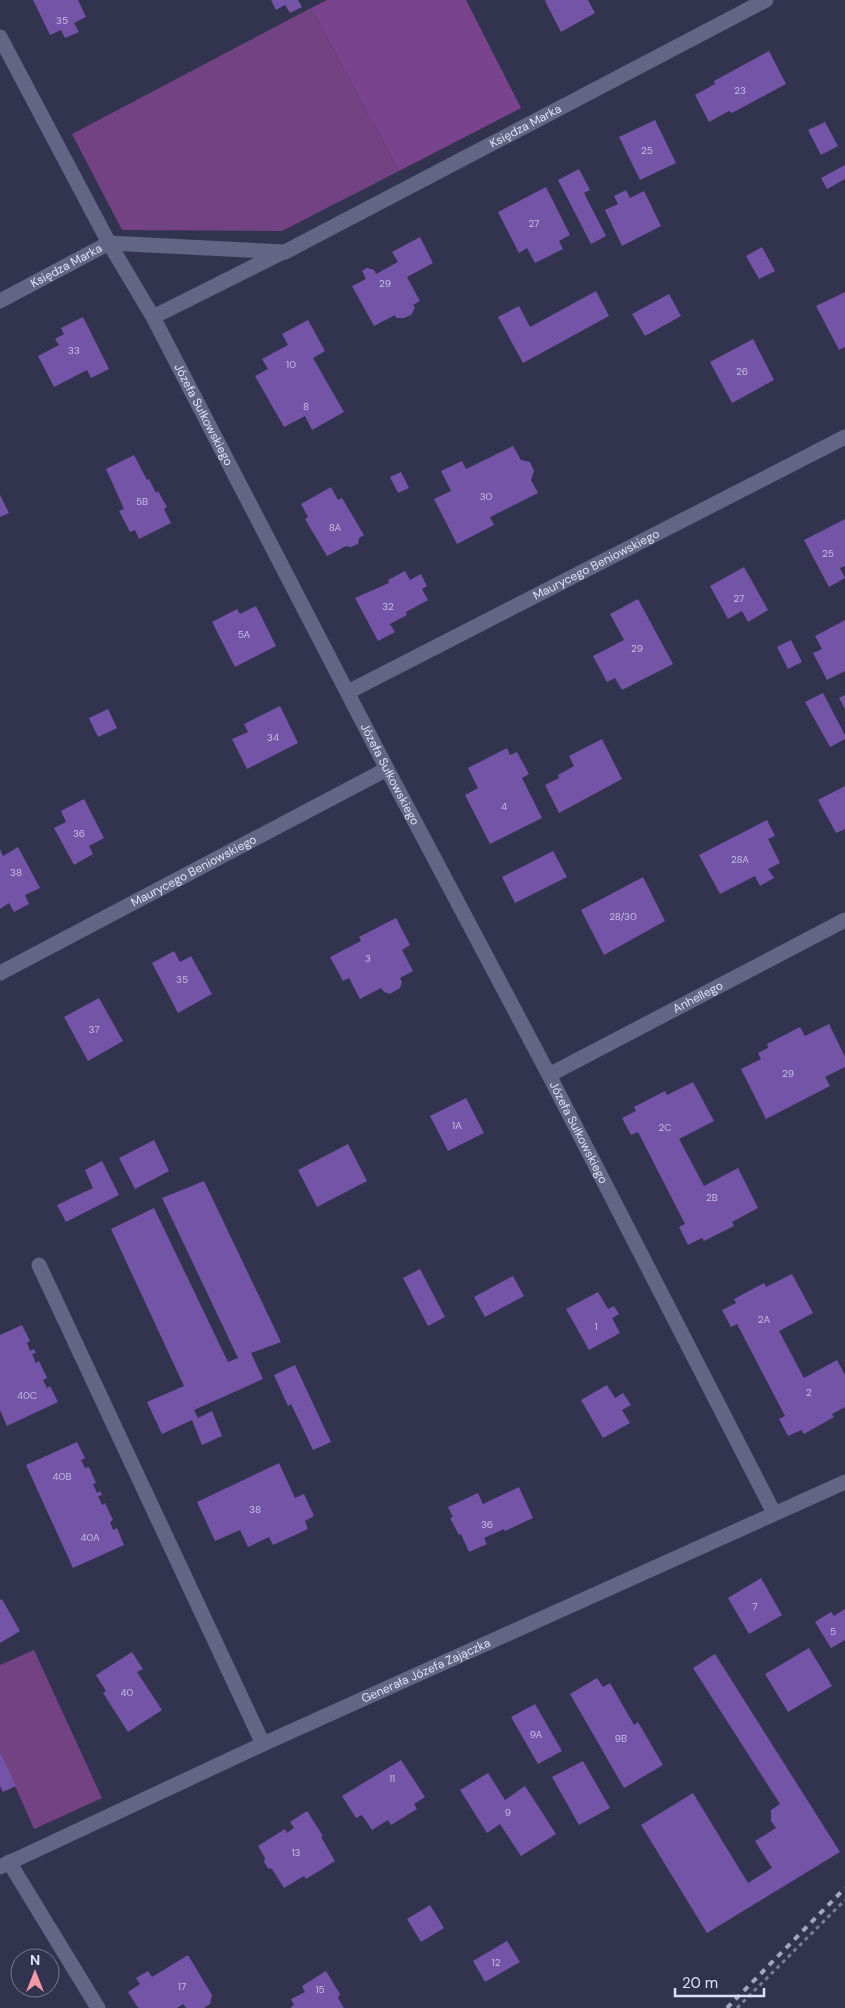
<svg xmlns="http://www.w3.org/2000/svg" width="845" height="2008" font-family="'DM Sans',sans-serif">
<rect width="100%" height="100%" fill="#32334f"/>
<!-- green -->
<path fill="#724282" d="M311 8 399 171 282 231 122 230 72 134Z
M34 1650 102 1798 34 1829 0 1752V1665Z"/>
<!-- forest -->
<path fill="#7a438d" d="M327 0H466L521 108 399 171 311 8Z"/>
<!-- building -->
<path fill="#7354a7" d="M33 0H78L86 17 74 23 79 32 65 38 61 30 50 35Z
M271 0H298L302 7 290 13 285 5 276 10Z
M546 0H588L595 13 561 32 545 1Z
M769 51 786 84 732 113 729 111 709 122 695 95 715 84 714 81Z
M655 120 676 163 640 180 619 137Z
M825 122 838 146 821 155 808 130Z
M845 165V179L827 189 821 178Z
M579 169 590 190 584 193 606 236 591 244 558 180Z
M546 187 570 235 559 241 563 249 535 263 527 248 519 253 498 212Z
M626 190 630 198 644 191 661 226 622 246 605 210 618 204 614 196Z
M420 237 433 263 407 277 420 301 413 305 415 308 411 315 404 318H396L395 315 374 326 352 286 366 279 362 271 367 268 374 270 376 274 398 262 392 252Z
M762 247 775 271 759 279 746 256Z
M596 291 609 316 523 363 498 317 519 306 530 327Z
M845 292V347L839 350 816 306Z
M669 294 681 316 645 336 632 314Z
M83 317 109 369 91 378 87 370 54 387 38 356 59 345 55 339 64 334 61 328Z
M308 320 325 351 313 358 344 412 312 430 305 416 284 427 255 376 268 369 262 359 288 345 282 334Z
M753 339 774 380 732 403 710 362Z
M513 446 521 460 530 462 534 471 531 480 538 493 490 517 494 525 457 544 434 499 451 491 441 471 462 461 466 469Z
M134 455 147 480 149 479 156 493 158 491 167 507 164 509 171 523 139 539 135 530 130 532 119 511 124 509 106 469Z
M401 472 409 488 398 493 390 477Z
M331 487 338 500 342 498 364 535 359 538 358 544 351 547 346 546 327 556 305 519 308 517 301 504Z
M0 495 9 513 0 517Z
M845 519V566L840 568 845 578 829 587 804 540Z
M744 567 768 610 748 622 742 611 728 619 710 586Z
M405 571 410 580 421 574 427 586 422 589 428 600 406 612 407 615 390 624 395 632 378 641 355 598 389 583 388 580Z
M638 599 673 664 622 690 615 678 607 682 593 656 624 640 610 614Z
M256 606 276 646 235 667 212 622 237 609 240 614Z
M845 620V671L827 680 813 653 822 649 815 636Z
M791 640 802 662 788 669 777 647Z
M823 693 845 735V739L830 747 805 702Z
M845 695V709L839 698Z
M280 706 298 743 247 769 232 739 248 732 244 724Z
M108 709 117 728 98 737 89 718Z
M602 739 622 779 559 813 545 785 559 778 558 775 574 766 569 756Z
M507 748 510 755 517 752 529 774 522 778 542 818 490 844 465 795 478 788 468 768Z
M845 786V829L836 833 818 800Z
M84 799 104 838 89 846 93 854 74 865 54 828 66 822 61 811Z
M767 820 775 836 768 839 780 863 768 869 774 878 760 886 755 876 720 894 699 855Z
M18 847 40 888 25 895 29 904 14 912 9 903 0 909V849L3 856Z
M553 851 567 877 515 903 502 877Z
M643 877 665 921 604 955 581 910Z
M396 918 410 945 402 950 413 971 400 978 402 982 400 988 390 994 384 992 381 988 360 999 349 978 343 981 330 957 361 941 359 937Z
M174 951 180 962 191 956 212 994 178 1013 152 963Z
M99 998 123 1041 88 1061 64 1017Z
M829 1024 845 1057V1067L825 1077 830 1086 766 1119 741 1069 761 1059 758 1053 768 1048 767 1044 800 1027 805 1036Z
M693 1082 714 1121 679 1139 704 1186 738 1168 758 1208 732 1222 734 1226 704 1241 702 1238 688 1245 679 1227 685 1224 638 1132 631 1135 622 1118 636 1111 634 1107 665 1091 667 1095Z
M466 1098 484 1133 448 1151 430 1116Z
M154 1140 169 1171 135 1189 119 1158Z
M348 1144 367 1181 317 1207 298 1170Z
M102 1161 119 1195 66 1222 57 1205 93 1188 85 1170Z
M204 1181 281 1342 251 1353 263 1379 194 1410 198 1418 212 1411 222 1436 202 1445 192 1420 162 1434 147 1402 184 1386 111 1229 154 1208 228 1362 238 1358 162 1198Z
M420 1269 445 1317 428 1326 403 1278Z
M792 1274 813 1313 779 1331 804 1378 837 1360 845 1375V1407L832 1414 834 1417 804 1434 801 1430 788 1436 779 1419 785 1416 737 1324 731 1327 722 1310 736 1303 734 1299 764 1283 766 1287Z
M513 1276 524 1296 485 1317 474 1297Z
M598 1292 608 1309 614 1306 619 1314 612 1318 620 1333 589 1350 566 1309Z
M22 1325 30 1341 27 1343 30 1351 34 1349 36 1353 32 1354 36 1363 39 1361 47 1378 43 1380 47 1388 50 1386 58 1402 7 1426 0 1410V1335Z
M295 1365 331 1442 313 1450 291 1404 288 1406 274 1375Z
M607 1385 615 1398 623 1393 631 1405 622 1410 630 1423 603 1438 581 1400Z
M77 1442 85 1458 81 1460 85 1468 89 1467 96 1483 93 1484 97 1493 100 1491 102 1495 98 1496 102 1505 105 1503 113 1520 110 1522 113 1530 117 1528 124 1545 73 1568 26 1465Z
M279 1463 295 1498 304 1494 314 1516 305 1521 308 1529 273 1545 269 1537 248 1547 240 1530 215 1541 197 1502Z
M519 1487 533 1518 505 1531 504 1529 484 1538 487 1544 469 1552 461 1534 459 1535 450 1518 453 1517 448 1507 478 1493 483 1504Z
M761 1578 782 1615 749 1634 728 1598Z
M2 1599 20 1631 0 1643V1600Z
M845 1609V1640L831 1648 815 1622 831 1612 834 1616Z
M809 1648 832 1686 788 1712 765 1674Z
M132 1652 143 1669 137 1672 162 1710 128 1732 103 1693 106 1691 96 1675Z
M715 1654 840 1852 707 1933 641 1825 693 1793 748 1883 772 1868 755 1841 776 1828 771 1821V1810L780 1804 693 1668Z
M597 1678 603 1687 610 1683 634 1725 638 1722 663 1765 624 1788 570 1694Z
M535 1704 562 1751 538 1764 511 1717Z
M0 1752 16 1786 3 1792 0 1786Z
M401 1760 425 1797 414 1804 417 1809 391 1825 388 1820 372 1830 362 1815 356 1818 342 1796Z
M583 1761 610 1808 579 1825 552 1777Z
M488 1773 505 1800 525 1786 556 1834 521 1856 500 1824 487 1833 460 1790Z
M307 1811 323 1836 321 1837 335 1861 306 1879 304 1876 284 1888 272 1869 268 1868 264 1862 265 1858 258 1846 285 1829 287 1833 294 1828 290 1822Z
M430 1905 444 1928 421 1942 407 1919Z
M507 1941 520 1962 485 1982 473 1961Z
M188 1955 212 1995 210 2004 204 2008H186L183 2004 177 2008H138L128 1992 140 1984 136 1978 148 1971 152 1977Z
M326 1971 340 1994 338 1998 344 2008H290L294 2005 291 1999 305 1992 302 1986Z"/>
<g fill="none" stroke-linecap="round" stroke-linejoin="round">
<!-- path -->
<path stroke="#7c7d95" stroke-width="3" stroke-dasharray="4 4" stroke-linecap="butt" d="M737 2008 845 1900"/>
<!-- minor -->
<g stroke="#626584" stroke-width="15">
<path id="s1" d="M0 37 109 243 153 317 387 769 549 1075 774 1513"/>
<path id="s2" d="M0 301 109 243 285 252 766 0"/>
<path d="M153 317 283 252"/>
<path id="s3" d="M348 692 845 437"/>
<path id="s4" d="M0 973 387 769"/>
<path id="s5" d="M549 1075 845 920"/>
<path d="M39 1265 263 1744"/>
<path d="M9 1862 98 2008"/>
<path id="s6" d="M0 1867 263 1744 845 1482"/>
</g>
<!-- rail -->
<path stroke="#a5a6bc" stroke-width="4" stroke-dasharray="6 6" stroke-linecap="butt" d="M727 2008 845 1888"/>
</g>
<g text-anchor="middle" stroke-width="4.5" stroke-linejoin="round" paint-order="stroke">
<!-- number labels -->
<g font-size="10" fill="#c5bee1">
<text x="62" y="24">35</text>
<text x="740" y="94">23</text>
<text x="647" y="154">25</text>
<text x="534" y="227">27</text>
<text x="385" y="287">29</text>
<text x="74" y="354">33</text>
<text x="291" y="368">10</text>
<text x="742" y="375">26</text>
<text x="306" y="410">8</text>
<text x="486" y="500">30</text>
<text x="142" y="505">5B</text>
<text x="335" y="531">8A</text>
<text x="828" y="557">25</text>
<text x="739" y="602">27</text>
<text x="388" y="610">32</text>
<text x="244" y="638">5A</text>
<text x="637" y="652">29</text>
<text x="273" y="741">34</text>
<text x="504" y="810">4</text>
<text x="79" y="837">36</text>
<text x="740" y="863">28A</text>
<text x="16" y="876">38</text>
<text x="623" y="920">28/30</text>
<text x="368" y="962">3</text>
<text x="182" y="983">35</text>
<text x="94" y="1033">37</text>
<text x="788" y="1077">29</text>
<text x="457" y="1129">1A</text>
<text x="665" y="1131">2C</text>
<text x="712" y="1201">2B</text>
<text x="764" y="1323">2A</text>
<text x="596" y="1330">1</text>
<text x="809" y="1396">2</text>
<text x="27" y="1399">40C</text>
<text x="62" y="1480">40B</text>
<text x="255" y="1513">38</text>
<text x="487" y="1528">36</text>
<text x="90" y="1541">40A</text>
<text x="755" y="1610">7</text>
<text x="833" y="1635">5</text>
<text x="127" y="1696">40</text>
<text x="536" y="1738">9A</text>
<text x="621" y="1742">9B</text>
<text x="392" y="1782">11</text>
<text x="508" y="1816">9</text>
<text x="296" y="1856">13</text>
<text x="496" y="1966">12</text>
<text x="182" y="1990">17</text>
<text x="320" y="1993">15</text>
</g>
<!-- street labels -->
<g font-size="12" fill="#e0e2f4" stroke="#32334f">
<text dy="4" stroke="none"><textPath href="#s2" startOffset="571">Księdza Marka</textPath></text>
<text dy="4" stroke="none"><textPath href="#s2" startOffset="75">Księdza Marka</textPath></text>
<text dy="4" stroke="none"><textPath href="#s1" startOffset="429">Józefa Sułkowskiego</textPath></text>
<text dy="4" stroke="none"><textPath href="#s3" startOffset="279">Maurycego Beniowskiego</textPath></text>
<text dy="4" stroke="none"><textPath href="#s1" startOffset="834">Józefa Sułkowskiego</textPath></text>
<text dy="4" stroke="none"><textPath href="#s4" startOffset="219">Maurycego Beniowskiego</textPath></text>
<text dy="4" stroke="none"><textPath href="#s5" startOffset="168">Anhellego</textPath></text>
<text dy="4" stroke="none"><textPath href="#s1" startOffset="1239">Józefa Sułkowskiego</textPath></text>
<text dy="4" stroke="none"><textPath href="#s6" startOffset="469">Generała Józefa Zajączka</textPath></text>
</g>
</g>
<!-- north arrow -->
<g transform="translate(35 1973)"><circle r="24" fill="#32334f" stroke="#787991"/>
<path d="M0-4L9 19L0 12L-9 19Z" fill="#f49aa6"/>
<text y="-8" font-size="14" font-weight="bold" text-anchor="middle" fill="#e0e2f4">N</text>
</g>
<!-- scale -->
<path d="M675 1988v8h89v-8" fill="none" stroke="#e0e2f4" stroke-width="2.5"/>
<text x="682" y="1988" font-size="15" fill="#e0e2f4" stroke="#32334f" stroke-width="4" paint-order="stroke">20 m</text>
</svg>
